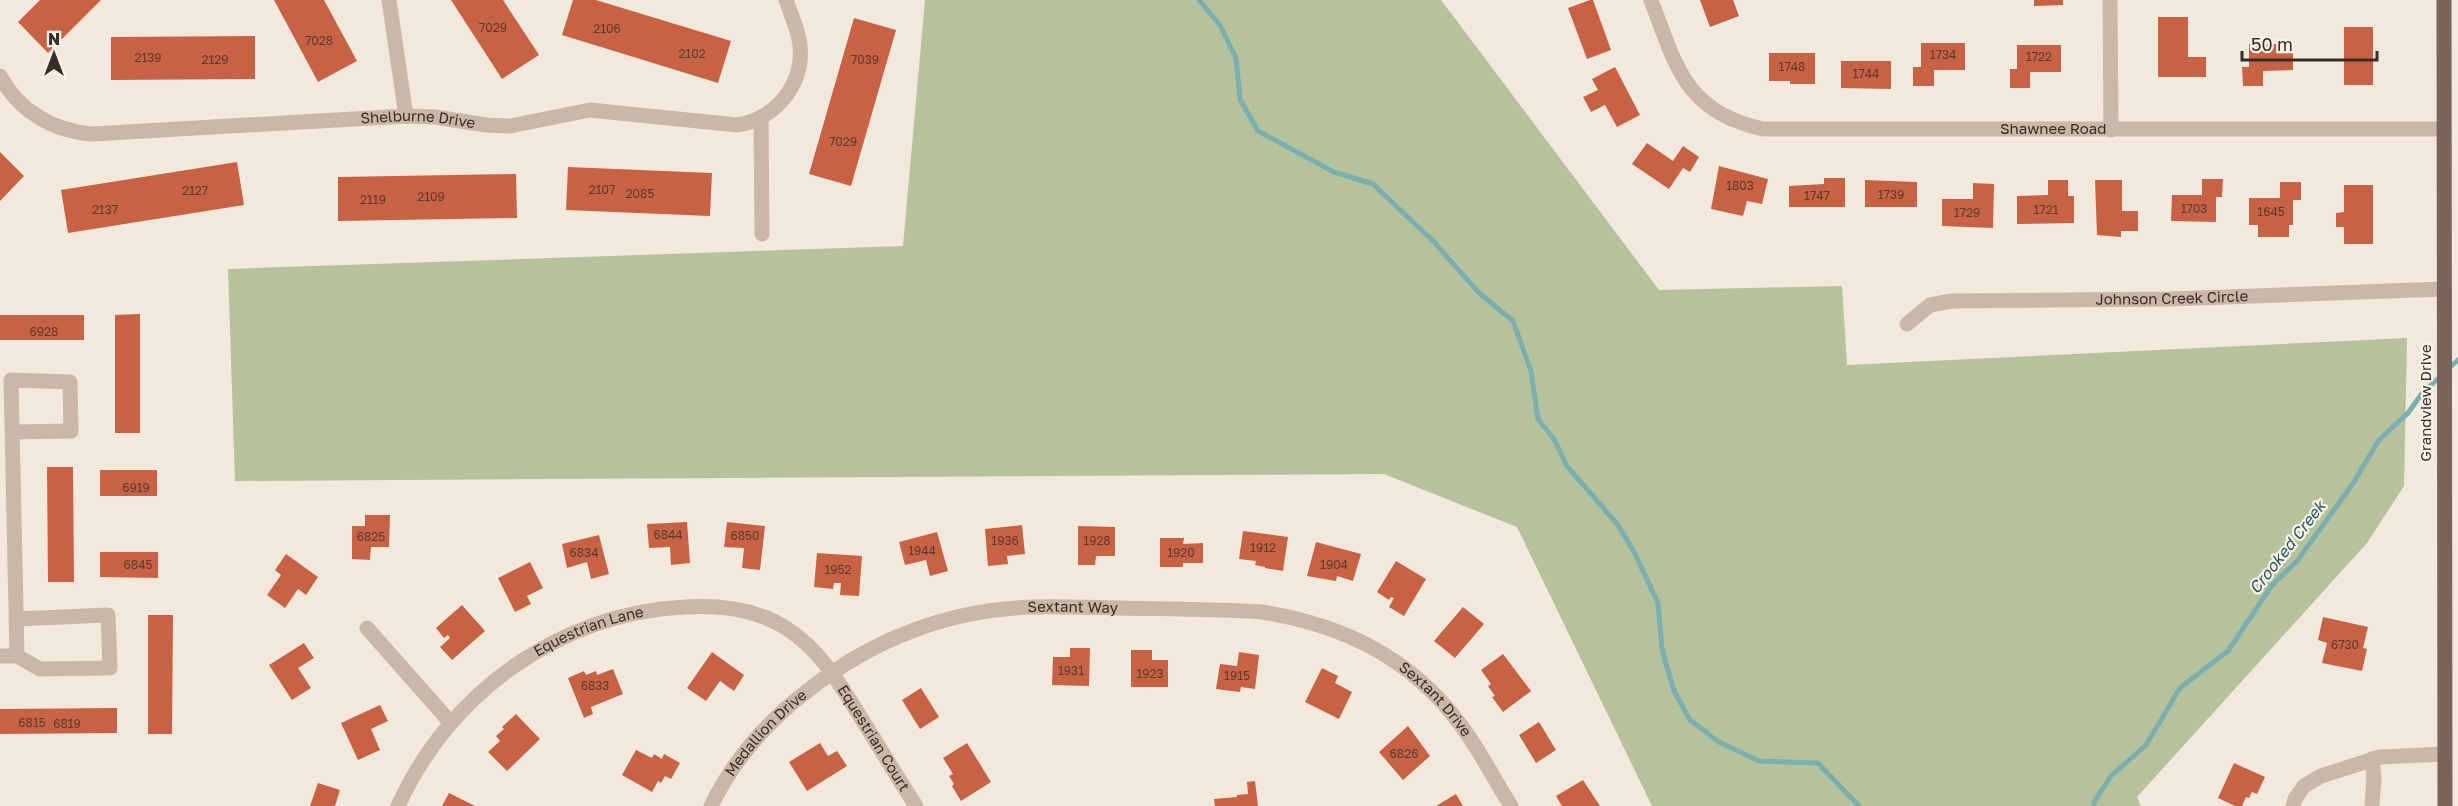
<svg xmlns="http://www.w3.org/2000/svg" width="2458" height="806" font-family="'Golos Text',sans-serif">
<rect width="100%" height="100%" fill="#f3e8dc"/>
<!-- green -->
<path fill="#b6c29c" d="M925 0H1441L1659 290 1842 286 1847 365 2407 338 2404 486 2367 543 2137 797 2141 806H1652L1517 527 1384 474 235 481 228 269 903 246Z"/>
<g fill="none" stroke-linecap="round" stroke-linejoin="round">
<!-- stream -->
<path stroke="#7bafb0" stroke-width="5" d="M1199 0 1220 25 1236 58 1240 99 1258 131 1334 172 1373 184 1434 242 1479 293 1513 321 1531 371 1538 419 1554 439 1567 466 1618 525 1634 552 1658 603 1662 649 1674 691 1690 720 1719 742 1759 761 1818 763 1859 806
M2448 369 2458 360
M2094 806V802L2111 776 2146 745 2180 688 2228 651 2272 585 2297 561 2352 485 2379 440 2408 413 2423 392 2441 376"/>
</g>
<!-- building -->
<path fill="#c86245" d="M40 0H101L48 53 18 22Z
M274 0H324L357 61 318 82Z
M451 0H503L539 55 502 79Z
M573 0H596L731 41 718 83 562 35Z
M1590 0H1593L1611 50 1587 59 1568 8Z
M1700 0H1733L1739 16 1710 27Z
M2034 0H2063V5L2034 6Z
M2158 17H2188V57H2206V77H2158Z
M854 18 896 30 851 186 809 174Z
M2344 27H2373V85H2344Z
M255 36V79L111 80V37Z
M1921 43H1965V70H1934V86H1913V67H1921Z
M2249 44H2293V70L2263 71V86H2243L2242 67H2249Z
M2017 45H2061V72H2030V88H2010V69H2017Z
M1769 53H1815V84H1790V81H1769Z
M1841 61H1891V89L1841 88Z
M1615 67 1640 115 1617 127 1605 105 1591 112 1583 97 1598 90 1592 79Z
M1647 143 1673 161 1683 146 1699 157 1690 172 1683 168 1669 189 1632 164Z
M0 152 24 176 0 201Z
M237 162 244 205 68 233 61 190Z
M1719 166 1768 179 1762 204 1747 201 1743 216 1711 209Z
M568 167 712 173 710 216 566 210Z
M516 174 517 218 338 221V177Z
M1824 178H1845V207H1789V186L1824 184Z
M2202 179H2223L2222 197H2216V222L2171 221 2172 195H2202Z
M1865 180 1917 182V207H1865Z
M2048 180H2068V196H2074V223L2017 224V196L2048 195Z
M2095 180H2122V211H2138V231H2121V237L2097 235Z
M2280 182H2301V200H2293V225H2289V237H2258V225H2249V198H2280Z
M1973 183 1994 184 1993 228 1942 226V199H1973Z
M2344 185H2373V244H2344V227H2336V213L2344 212Z
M140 314V433H115V315Z
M0 315H84V340H0Z
M47 467H73L74 582H48Z
M100 470H157V496H100Z
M365 515H390L389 547H371L370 560 352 559V526H365Z
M687 522 690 563 671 565 670 547 649 548 647 524Z
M727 522 765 526 760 570 742 568 744 548 724 547Z
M1022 525 1025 554 1007 556 1008 564 988 566 985 529Z
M1078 526 1115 527V556H1096L1095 565H1078Z
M1243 531 1288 537 1283 571 1265 568V567L1255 565 1256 561 1239 559Z
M937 532 948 571 930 576 926 560 905 565 899 542Z
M599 535 609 574 591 579 587 562 567 568 562 544Z
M1160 538H1184L1183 544 1203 543V563H1183V567H1160Z
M1316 542 1361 554 1353 581 1337 576 1336 581 1307 576Z
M100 552H158V578L100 577Z
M817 553 862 556 859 596 840 595 841 583H834L833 589 814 587Z
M286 554 318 577 306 595 298 589 285 608 267 595 281 575 275 570Z
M1396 561 1426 579 1404 616 1389 607 1394 598 1391 597 1389 600 1377 592Z
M530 562 543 588 527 596 531 604 515 612 498 578Z
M462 605 485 631 452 660 440 647 450 638 448 635 444 638 436 628Z
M1463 607 1484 624 1455 658 1434 641Z
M148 615H173L172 734H148Z
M2323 617 2368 627 2363 648 2367 649 2362 671 2322 663 2327 643 2318 640Z
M304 643 314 658 298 668 311 688 292 700 269 665Z
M1070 648H1090L1089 686 1052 685 1053 657H1070Z
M1131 650H1152V660H1168V687H1131Z
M712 652 744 675 734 691 720 681 706 701 687 688Z
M1239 652 1259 655 1255 689 1241 687 1240 692 1216 689 1220 664 1237 666Z
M1503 654 1531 691 1503 712 1492 697 1495 696 1488 686 1491 684 1481 670Z
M1322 668 1338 676 1335 683 1352 692 1339 719 1305 702Z
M613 669 623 694 591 707 593 714 584 718 568 678 584 671 586 675 596 671 597 675Z
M921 688 939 717 920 729 902 700Z
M380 705 388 721 371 729 380 750 358 760 341 723Z
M117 708V733L0 734V709Z
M516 714 540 739 507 771 488 752 500 741 496 736 504 729 502 727Z
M1539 722 1556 750 1536 763 1519 735Z
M1408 726 1430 756 1403 780 1379 752Z
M820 743 828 756 837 751 847 766 807 791 789 762Z
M967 743 991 782 961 801 952 786 954 784 949 776 953 774 943 758Z
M636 750 652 758 654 754 662 759 664 754 680 763 671 779 665 776 661 783 658 781 652 792 622 775Z
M2234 763 2265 777 2257 794 2252 792 2249 798 2246 797 2242 806H2235L2218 798Z
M1583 780 1600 806H1562L1556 796Z
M1255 781 1258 806H1215L1214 799 1237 797V795L1248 794 1247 782Z
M318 783 340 790 335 806H310Z
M449 793 475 806H442Z
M1456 794 1463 806H1436Z"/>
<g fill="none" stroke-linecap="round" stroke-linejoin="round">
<!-- minor -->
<g stroke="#cbb7a8" stroke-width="15">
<path d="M389 0 406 116"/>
<path id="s1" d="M1651 0C1676 66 1685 112 1763 129H2444"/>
<path d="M2110 0 2111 130"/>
<path id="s2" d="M0 76C19 111 53 131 92 134L406 116 435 117 486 125 510 126 590 110 737 125C776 119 804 84 800 45 798 29 791 15 786 0"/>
<path d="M761 117 762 234"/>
<path id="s3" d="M1907 324 1930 305 1952 301 2171 299 2444 289"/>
<path d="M12 432 71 431 70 382 11 380 17 656"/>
<path d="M367 628 450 722"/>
<path d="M0 656H17L40 669 110 668 108 615 16 619"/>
<path d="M2372 759 2374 778 2372 806"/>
<path id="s4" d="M398 806C449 693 560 613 685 607 719 605 756 609 786 628 822 651 841 686 863 721 881 750 898 778 916 806"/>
<path id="s5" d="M711 806C733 761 767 722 806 692 872 639 950 609 1035 607 1064 606 1093 608 1121 608 1168 609 1215 609 1262 612 1343 625 1410 657 1460 724 1479 749 1494 779 1511 806"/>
<path d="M2293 806 2295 799 2304 786 2321 776 2380 757 2444 754"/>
</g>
<!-- major -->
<path stroke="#7a6459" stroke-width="15" d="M2444 0 2445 806"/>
</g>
<g text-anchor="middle" stroke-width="4.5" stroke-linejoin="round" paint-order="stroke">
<!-- number labels -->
<g font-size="12" fill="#5c3a2f">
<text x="493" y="32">7029</text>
<text x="607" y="33">2106</text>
<text x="319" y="45">7028</text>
<text x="692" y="58">2102</text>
<text x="1943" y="59">1734</text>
<text x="2039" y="61">1722</text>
<text x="148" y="62">2139</text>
<text x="215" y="64">2129</text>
<text x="865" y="64">7039</text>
<text x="1792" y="71">1748</text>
<text x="1866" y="78">1744</text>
<text x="843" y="146">7029</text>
<text x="1740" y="190">1803</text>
<text x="602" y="194">2107</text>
<text x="195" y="195">2127</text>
<text x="640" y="198">2085</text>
<text x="1891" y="199">1739</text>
<text x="1817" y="200">1747</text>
<text x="431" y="201">2109</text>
<text x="373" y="204">2119</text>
<text x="2194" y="213">1703</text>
<text x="105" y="214">2137</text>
<text x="2046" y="214">1721</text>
<text x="2271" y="216">1645</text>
<text x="1967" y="217">1729</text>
<text x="44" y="336">6928</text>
<text x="136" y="492">6919</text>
<text x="668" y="539">6844</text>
<text x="745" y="540">6850</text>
<text x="371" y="541">6825</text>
<text x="1005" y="545">1936</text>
<text x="1097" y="545">1928</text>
<text x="1263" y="552">1912</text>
<text x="922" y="555">1944</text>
<text x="584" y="557">6834</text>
<text x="1181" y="557">1920</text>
<text x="138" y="569">6845</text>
<text x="1334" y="569">1904</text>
<text x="838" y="574">1952</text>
<text x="2345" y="649">6730</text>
<text x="1071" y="675">1931</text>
<text x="1150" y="678">1923</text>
<text x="1237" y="680">1915</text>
<text x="595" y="690">6833</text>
<text x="32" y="727">6815</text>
<text x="67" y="728">6819</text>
<text x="1404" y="758">6826</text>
</g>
<!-- street labels -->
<g font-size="15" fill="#382d28" stroke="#faf2e9">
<text dy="5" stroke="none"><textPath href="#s2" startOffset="440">Shelburne Drive</textPath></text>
<text dy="5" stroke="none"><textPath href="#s1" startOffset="472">Shawnee Road</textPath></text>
<text dy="5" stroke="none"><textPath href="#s3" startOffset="272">Johnson Creek Circle</textPath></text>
<text transform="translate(2426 403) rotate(-90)" y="5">Grandview Drive</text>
<text dy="5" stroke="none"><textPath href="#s5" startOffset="436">Sextant Way</textPath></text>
<text dy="5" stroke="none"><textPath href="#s4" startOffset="267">Equestrian Lane</textPath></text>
<text dy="5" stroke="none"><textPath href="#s5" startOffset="824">Sextant Drive</textPath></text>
<text dy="5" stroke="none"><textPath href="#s5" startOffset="92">Medallion Drive</textPath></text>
<text dy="5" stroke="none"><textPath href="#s4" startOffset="614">Equestrian Court</textPath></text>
</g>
<!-- water labels -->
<g font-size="16" font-style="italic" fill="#1d575a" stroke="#faf2e9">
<text transform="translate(2287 547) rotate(-52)" y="6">Crooked Creek</text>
</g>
</g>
<!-- north arrow -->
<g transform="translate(54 54)" stroke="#faf2e9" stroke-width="4.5" paint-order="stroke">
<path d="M0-4.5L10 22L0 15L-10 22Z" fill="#382d28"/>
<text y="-9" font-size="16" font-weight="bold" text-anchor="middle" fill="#382d28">N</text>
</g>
<!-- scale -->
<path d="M2242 51v9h135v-9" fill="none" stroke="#382d28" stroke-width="3"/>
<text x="2251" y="51" font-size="18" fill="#382d28" stroke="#faf2e9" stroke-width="4.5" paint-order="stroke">50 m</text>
</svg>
